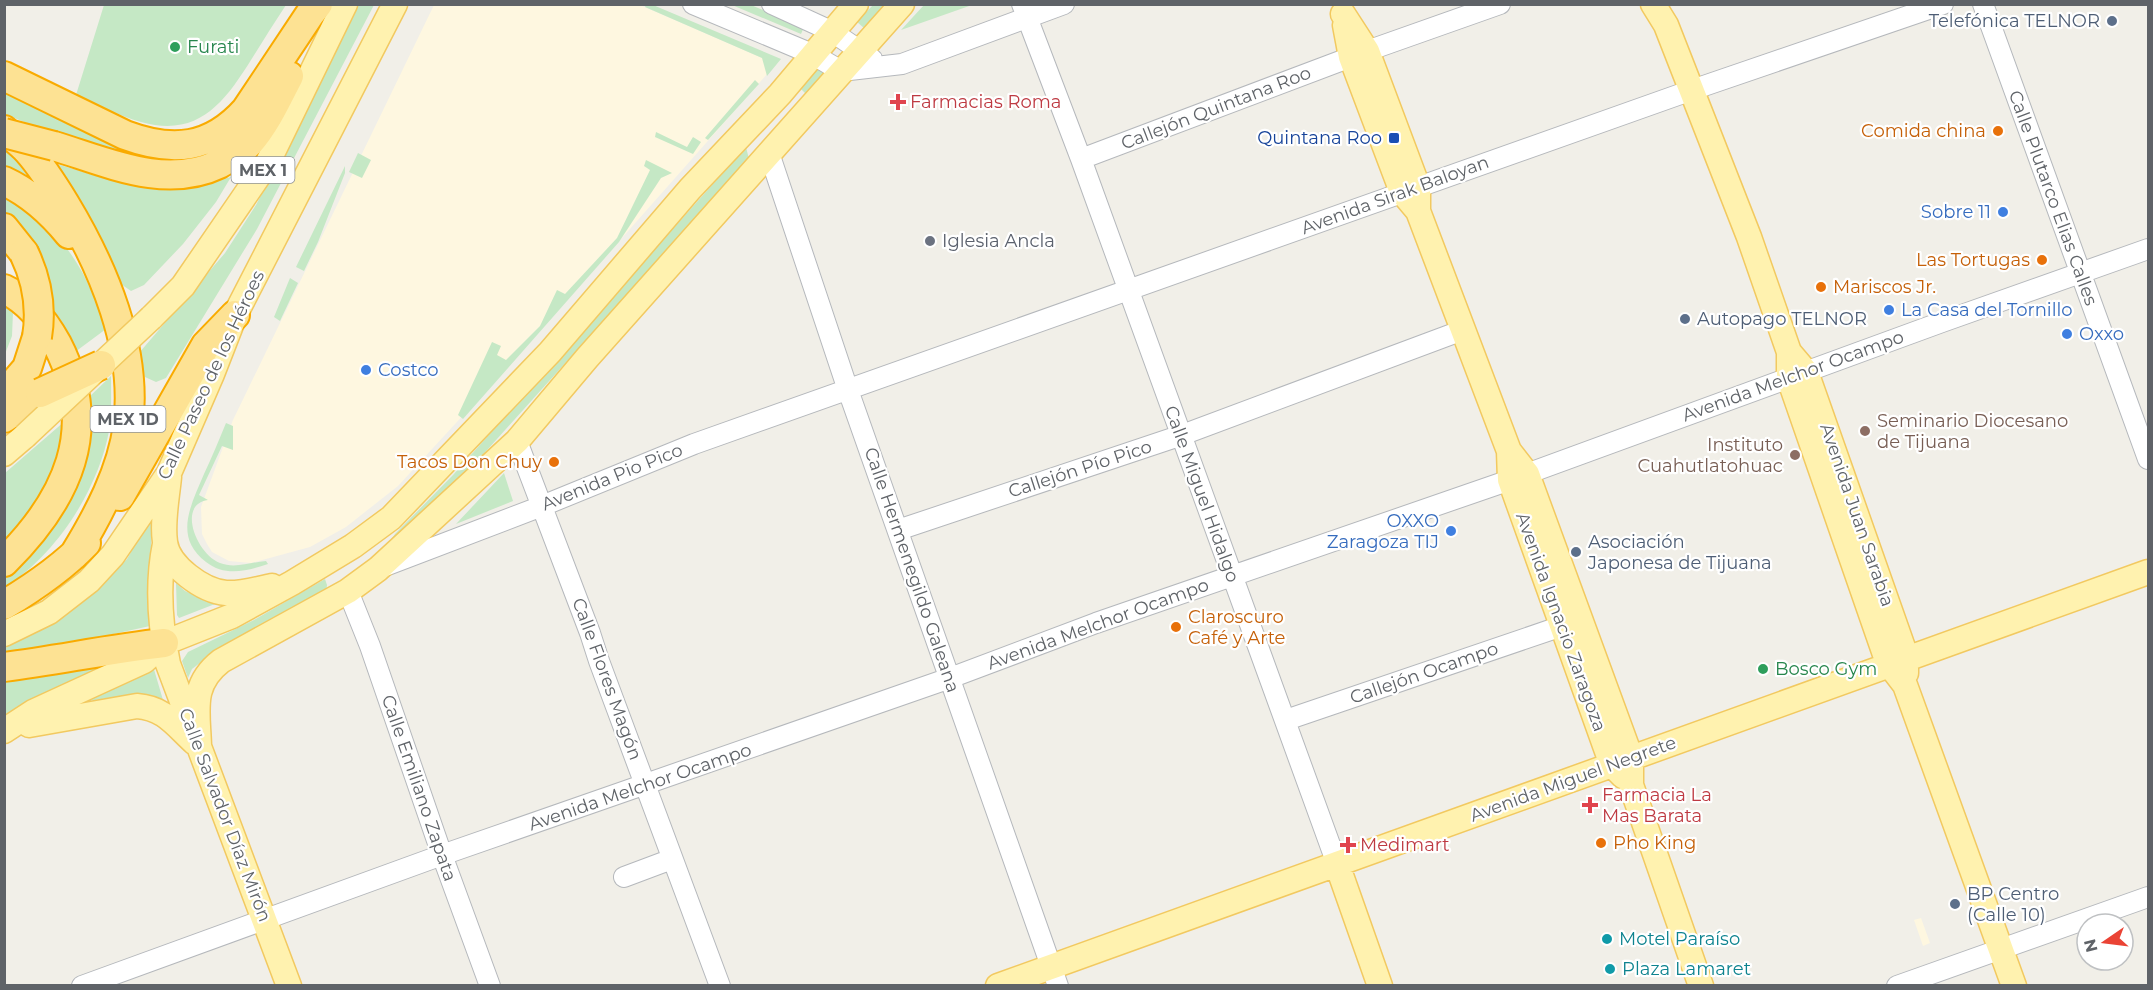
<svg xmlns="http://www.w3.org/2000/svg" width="2153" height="990" font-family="Montserrat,sans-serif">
<rect width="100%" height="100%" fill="#f1efe8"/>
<!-- commercial -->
<path fill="#fef7e0" d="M434 5H640L776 64 514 360 398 486 346 527 310 547 251 563 229 561 212 552 207 544 202 534 201 507 233 420Z
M1921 918 1930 943 1923 946 1914 920Z"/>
<!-- green -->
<path fill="#c5e8c5" d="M104 5V4L286 5C274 23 263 41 251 60 224 103 198 138 141 122 119 116 97 104 76 95Z
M358 5H374L257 229 166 378 156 382 145 377 139 353 225 253 256 205Z
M646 5H653L781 59 767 76 762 58 645 7Z
M732 5H751L804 27 801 34Z
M873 5H885L864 28 857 22Z
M924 5V4L972 5 901 30Z
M816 67 824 71 823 75 806 94 799 87Z
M755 80 759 84 758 85 708 140 705 138Z
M4 91 105 140 241 139 174 168 66 139 7 115 5 113Z
M656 132 687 147 693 137 701 142 693 154 655 137Z
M746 147 749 159 479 459 462 482 386 546 395 534 453 475Z
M4 148 10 152 42 196 5 170Z
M358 153 371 160 362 178 349 172Z
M646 160 672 173 661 178 619 242 463 419 458 415 492 342 501 346 497 355 506 360 540 326 557 290 565 294 617 238 650 170 644 166Z
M56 164C90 173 126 188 162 189 185 189 208 182 231 177L216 202 183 244 144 285 131 291 118 282 79 202Z
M345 166V173L318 242 304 271 296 267Z
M4 191C23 208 48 226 64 245 84 269 96 300 106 329L75 352 52 316 29 238 5 212Z
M290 278 298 283 280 321 274 317Z
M5 305 13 312 12 336 5 354Z
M111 376C111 393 112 413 109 431 98 490 56 555 5 587V576L14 568 88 398Z
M65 421C63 432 63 443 60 454 50 488 28 517 5 542V473Z
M226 423 233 426V450L222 446 199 495 208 500C177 504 196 554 220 563 235 569 251 562 266 561L268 564C247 571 225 577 206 562 173 537 191 505 204 474 212 457 219 440 226 423Z
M504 473 513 501 456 524Z
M153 513 149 580 150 626 100 637 5 652V648L56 622 98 588 127 559Z
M325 579 327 585 326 593 213 653 192 669 188 678 182 661 188 652 254 620Z
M176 583 185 591 215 604 179 618 177 615Z
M142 651 5 720V676Z
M153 666 163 700C139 691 113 698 88 701L125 683Z"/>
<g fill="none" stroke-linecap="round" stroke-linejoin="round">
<!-- minor casing -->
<g stroke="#b5b8bc" stroke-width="22">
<path id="minor" d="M693 4 812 54 841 71 902 64 1064 4
M772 4 831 31 872 59
M1022 4 1081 159 1337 864
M1983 4 2148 459
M1367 51 1500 4
M769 153 848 390 1058 986
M1081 159 1351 57
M517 441 590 633 599 661 720 986
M898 530 1182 435 1463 330
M385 566 542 506 694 444 1692 90 1943 4
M348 591 370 646 442 855 490 986
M1286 720 1562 626
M624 877 672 859
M82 986 442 855 950 678 1096 623 1510 480 1942 322 2148 249
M1897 986 2148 897"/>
</g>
<!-- major casing -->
<g stroke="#f2c960" stroke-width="27">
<path id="major" d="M1653 4 1666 25 1749 237 1789 352V378L1888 663 1905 685 2014 986
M1343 14 1367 51 1418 187V211L1509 451 1527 474 1631 758V785L1701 986
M1345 25 1351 57 1402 192 1418 211
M151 318 183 286 268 162 345 4
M1789 352 1806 372 1906 656V673
M1509 451 1510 480 1612 765 1623 776
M4 454 25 436
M169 477C167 498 162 522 165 542 168 566 203 591 226 593 241 594 257 589 272 586
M165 544C157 583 160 625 168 664L289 986
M4 634 49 612 89 581 113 555 169 473 212 374 235 315 395 4
M29 725 137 706C165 708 176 726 195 743
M4 731 33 712 144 661 164 643 232 616 292 583 353 546 391 518 550 352 690 189 780 94 856 4
M199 746C198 711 190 685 221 661L348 591 378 569 517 441 587 358 902 4
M1337 864 1380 986
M998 986C1383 851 1764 707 2148 572"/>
</g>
<!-- highway casing -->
<g stroke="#f9ab00" stroke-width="32">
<path id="highway" d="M4 76 125 135C173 153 211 149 246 110L310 14 318 4
M4 130C12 137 21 143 28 151 42 167 54 186 65 204 103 267 138 349 128 425 122 471 98 516 74 555
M54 146C107 162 165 190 219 164 229 158 241 152 249 143 266 124 277 99 289 76
M4 181C30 193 51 212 69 234
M4 228 24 253
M4 289C28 300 45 322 57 344 101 429 67 500 4 562
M4 395 27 368 37 337
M4 418 40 393
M120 496 206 345 235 315
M4 605C34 587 63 567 86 543
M4 667C58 660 110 649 164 643"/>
</g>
<!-- minor -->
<use href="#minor" stroke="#fff" stroke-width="20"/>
<!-- major -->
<use href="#major" stroke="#fff2af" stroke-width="24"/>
<!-- highway -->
<use href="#highway" stroke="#fde293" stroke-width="28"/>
<!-- major-bridge casing -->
<g stroke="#f2c960" stroke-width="27" stroke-linecap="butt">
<path id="major-bridge" d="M25 436 151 318"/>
</g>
<!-- highway-bridge casing -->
<g stroke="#f9ab00" stroke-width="32" stroke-linecap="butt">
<path id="highway-bridge" d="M4 133 54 146
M24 253C37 280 42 307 37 337
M40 393 101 365"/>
</g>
<!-- major-bridge -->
<use href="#major-bridge" stroke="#fff2af" stroke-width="24"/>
<!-- highway-bridge -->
<use href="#highway-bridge" stroke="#fde293" stroke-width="28"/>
</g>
<!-- markers -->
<g fill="#5c6f8a" stroke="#fff" stroke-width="2">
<circle cx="2112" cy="21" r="6"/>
<circle cx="1685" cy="319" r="6"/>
<circle cx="1576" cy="552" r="6"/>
<circle cx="1955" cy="904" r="6"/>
</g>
<g fill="#2e9e5b" stroke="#fff" stroke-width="2">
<circle cx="175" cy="47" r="6"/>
<circle cx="1763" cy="669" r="6"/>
</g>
<g fill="#e0444e" stroke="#fff" stroke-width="2">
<path d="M895 93h6v6h6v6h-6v6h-6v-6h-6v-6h6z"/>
<path d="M1587 796h6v6h6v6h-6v6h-6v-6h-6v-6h6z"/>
<path d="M1345 836h6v6h6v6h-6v6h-6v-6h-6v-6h6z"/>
</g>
<g fill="#e8710a" stroke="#fff" stroke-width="2">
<circle cx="1998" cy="131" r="6"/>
<circle cx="2042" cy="260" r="6"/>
<circle cx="1821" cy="287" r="6"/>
<circle cx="554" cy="462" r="6"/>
<circle cx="1176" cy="627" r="6"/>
<circle cx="1601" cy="843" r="6"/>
</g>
<rect fill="#1a4fb4" stroke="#fff" stroke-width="2" x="1388" y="132" width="12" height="12" rx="3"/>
<g fill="#3f7fe0" stroke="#fff" stroke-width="2">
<circle cx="2003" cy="212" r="6"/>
<circle cx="1889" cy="310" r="6"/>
<circle cx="2067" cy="334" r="6"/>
<circle cx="366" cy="370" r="6"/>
<circle cx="1451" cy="531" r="6"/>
</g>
<circle fill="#6b7280" stroke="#fff" stroke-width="2" cx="930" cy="241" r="6"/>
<g fill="#8d6e63" stroke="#fff" stroke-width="2">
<circle cx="1865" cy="431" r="6"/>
<circle cx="1795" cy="455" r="6"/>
</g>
<g fill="#0f9aa8" stroke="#fff" stroke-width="2">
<circle cx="1607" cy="939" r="6"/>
<circle cx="1610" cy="969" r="6"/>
</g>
<g text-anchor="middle" stroke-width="4.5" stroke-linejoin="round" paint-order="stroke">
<!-- shield labels -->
<g fill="#fff" stroke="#8f9295" stroke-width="1.5">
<rect x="231.5" y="157" width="63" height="26" rx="4.5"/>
<rect x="90.5" y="406" width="75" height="26" rx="4.5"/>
</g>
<g font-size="16" font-weight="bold" fill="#5f6368">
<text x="263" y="176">MEX 1</text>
<text x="128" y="425">MEX 1D</text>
</g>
<!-- service labels -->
<g font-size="18" fill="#4e5e75" stroke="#fff" text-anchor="start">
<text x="2100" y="27" text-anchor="end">Telefónica TELNOR</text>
<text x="1697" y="325">Autopago TELNOR</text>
<text x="1588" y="548">Asociación<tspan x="1588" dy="21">Japonesa de Tijuana</tspan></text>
<text x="1967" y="900">BP Centro<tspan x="1967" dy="21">(Calle 10)</tspan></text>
</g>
<!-- leisure labels -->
<g font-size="18" fill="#27864d" stroke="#fff" text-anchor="start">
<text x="187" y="53">Furati</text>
<text x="1775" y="675">Bosco Gym</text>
</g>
<!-- health labels -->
<g font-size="18" fill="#be3a42" stroke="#fff" text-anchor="start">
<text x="910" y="108">Farmacias Roma</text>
<text x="1602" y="801">Farmacia La<tspan x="1602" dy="21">Mas Barata</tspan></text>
<text x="1360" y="851">Medimart</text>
</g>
<!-- street labels -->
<g font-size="18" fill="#5f6368" stroke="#fff">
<text transform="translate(1216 108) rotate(-21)" y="6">Callejón Quintana Roo</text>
<text transform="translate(1395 195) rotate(-20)" y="6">Avenida Sirak Baloyan</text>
<text transform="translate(2053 198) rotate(70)" y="6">Calle Plutarco Elias Calles</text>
<text transform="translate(211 375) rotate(-65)" y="6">Calle Paseo de los Héroes</text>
<text transform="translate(1793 376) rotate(-20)" y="6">Avenida Melchor Ocampo</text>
<text transform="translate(1080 469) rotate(-18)" y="6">Callejón Pío Pico</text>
<text transform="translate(612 477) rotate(-22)" y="6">Avenida Pio Pico</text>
<text transform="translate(1202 494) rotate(70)" y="6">Calle Miguel Hidalgo</text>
<text transform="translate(1857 515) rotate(71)" y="6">Avenida Juan Sarabia</text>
<text transform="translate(912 570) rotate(71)" y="6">Calle Hermenegildo Galeana</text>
<text transform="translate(1561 622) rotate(70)" y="6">Avenida Ignacio Zaragoza</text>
<text transform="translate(1098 624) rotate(-20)" y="6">Avenida Melchor Ocampo</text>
<text transform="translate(1424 673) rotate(-19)" y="6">Callejón Ocampo</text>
<text transform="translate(607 679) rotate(70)" y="6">Calle Flores Magón</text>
<text transform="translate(1573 779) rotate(-20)" y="6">Avenida Miguel Negrete</text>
<text transform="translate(640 787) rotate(-19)" y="6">Avenida Melchor Ocampo</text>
<text transform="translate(419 788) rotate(71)" y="6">Calle Emiliano Zapata</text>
<text transform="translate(225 815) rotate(69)" y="6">Calle Salvador Díaz Mirón</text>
</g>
<!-- food labels -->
<g font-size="18" fill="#c56008" stroke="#fff" text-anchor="end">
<text x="1986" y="137">Comida china</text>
<text x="2030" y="266">Las Tortugas</text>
<text x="1833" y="293" text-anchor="start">Mariscos Jr.</text>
<text x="542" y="468">Tacos Don Chuy</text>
<text x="1188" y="623" text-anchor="start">Claroscuro<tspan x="1188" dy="21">Café y Arte</tspan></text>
<text x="1613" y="849" text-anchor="start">Pho King</text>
</g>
<!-- transit labels -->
<g font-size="18" fill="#164399" stroke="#fff" text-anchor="end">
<text x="1382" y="144">Quintana Roo</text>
</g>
<!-- shop labels -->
<g font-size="18" fill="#366cbe" stroke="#fff" text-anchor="start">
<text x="1991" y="218" text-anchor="end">Sobre 11</text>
<text x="1901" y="316">La Casa del Tornillo</text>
<text x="2079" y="340">Oxxo</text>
<text x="378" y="376">Costco</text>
<text x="1439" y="527" text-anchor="end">OXXO<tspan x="1439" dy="21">Zaragoza TIJ</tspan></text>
</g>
<!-- worship labels -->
<g font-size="18" fill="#5b616d" stroke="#fff" text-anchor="start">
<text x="942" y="247">Iglesia Ancla</text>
</g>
<!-- education labels -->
<g font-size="18" fill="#785e54" stroke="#fff" text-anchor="start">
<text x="1877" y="427">Seminario Diocesano<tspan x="1877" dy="21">de Tijuana</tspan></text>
<text x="1783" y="451" text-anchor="end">Instituto<tspan x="1783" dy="21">Cuahutlatohuac</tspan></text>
</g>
<!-- culture labels -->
<g font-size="18" fill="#0d838f" stroke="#fff" text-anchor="start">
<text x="1619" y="945">Motel Paraíso</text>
<text x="1622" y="975">Plaza Lamaret</text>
</g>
</g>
<!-- border -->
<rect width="2153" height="990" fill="none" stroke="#5f6368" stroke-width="12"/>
<!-- north arrow -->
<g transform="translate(2105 942) rotate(256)"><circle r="28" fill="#ffffff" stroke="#bfc1c3" stroke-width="1.5"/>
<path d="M0-4.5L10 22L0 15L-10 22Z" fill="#ea4335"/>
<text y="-9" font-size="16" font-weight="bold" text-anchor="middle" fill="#5f6368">N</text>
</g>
</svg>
